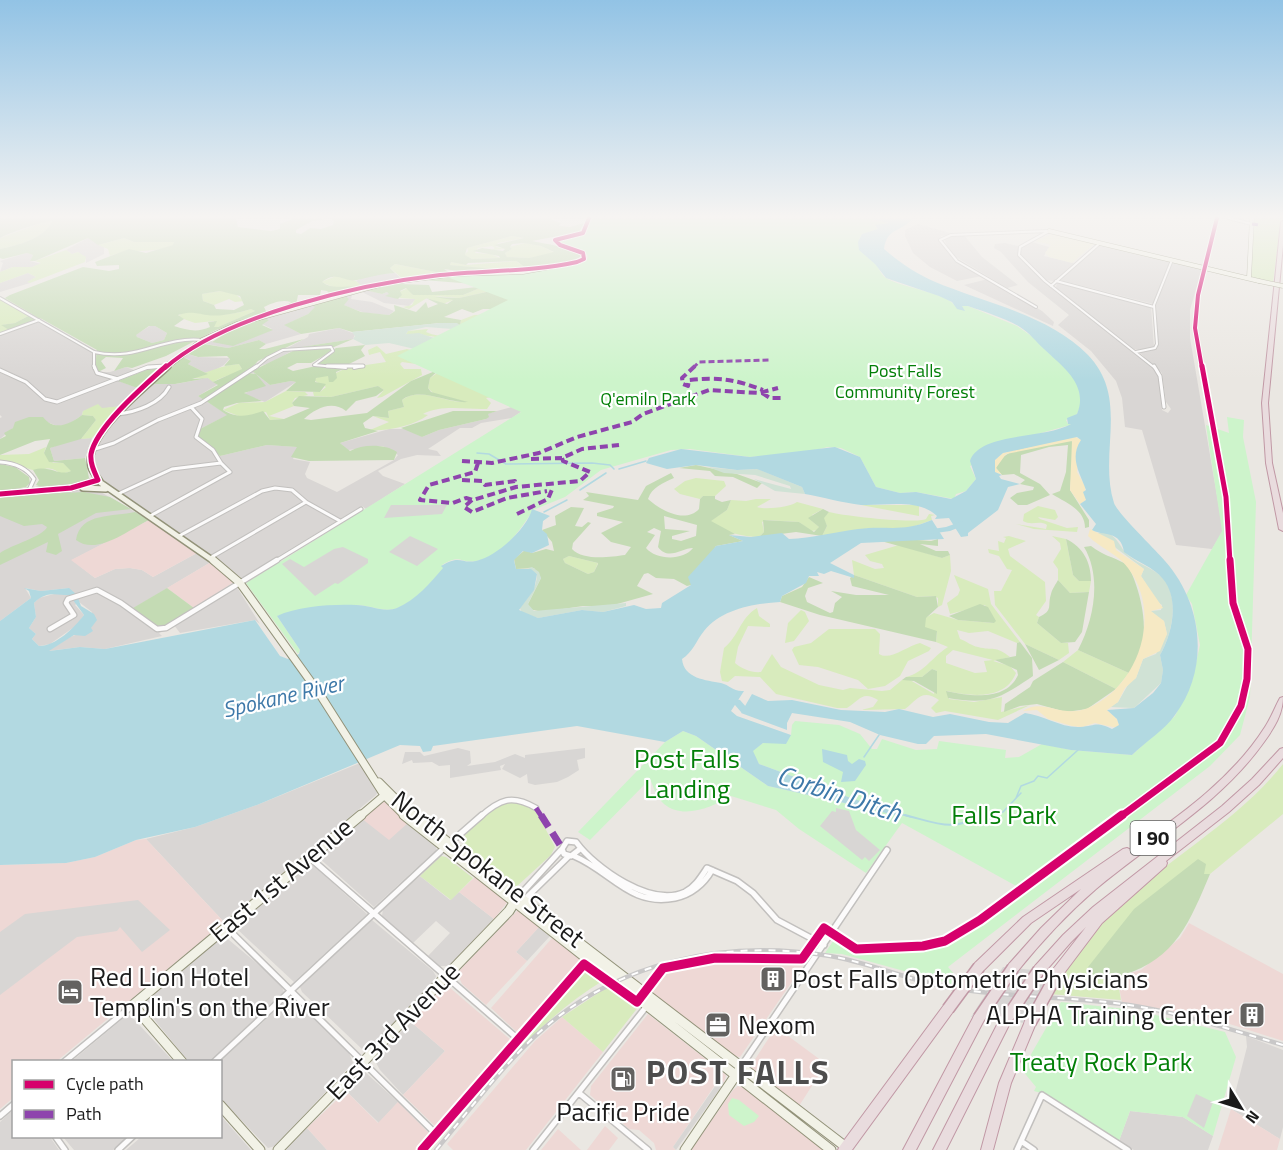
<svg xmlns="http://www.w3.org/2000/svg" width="1283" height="1150" font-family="'Titillium Web',sans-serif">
<rect width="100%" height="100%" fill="#eae7e2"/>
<!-- residential -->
<path fill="#d9d6d4" d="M918 224 954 234 941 236 939 241 953 259 982 276 957 281 930 267 913 253 905 236V230Z
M964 235 982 257 1018 285 1007 288 951 254 943 237Z
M88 238 104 247V254L86 263V259L78 252 72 254 66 250Z
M1032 242 1049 247 1044 256 1074 263 1054 281 1046 280 1019 253 1020 247Z
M1005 243 1018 246V255L1042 279 1151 365 1159 376 1162 410 1168 413 1171 409 1166 402 1162 373 1140 353 1158 347 1156 305 1173 262 1202 268 1190 310V338L1223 531 1212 549 1176 545 1142 430 1125 427 1122 398 1116 381 1091 351 1058 325 1069 315 1028 282 1001 252 994 248 995 244Z
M1100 244 1170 261 1153 304 1060 280Z
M27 253 33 255 30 261 41 264 32 267H13L0 272 3 263 0 261Z
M28 273 36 277 28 282 30 283 0 292V283Z
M395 273 402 279 363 287 356 281 370 275Z
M988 279 1042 311 1054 322 1053 326 964 285Z
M1057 282 1151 306 1154 347 1139 350 1134 349 1056 288Z
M364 289 382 294 387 292 398 299H416L409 306 384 303 360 291Z
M353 292 351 299 372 302 394 311 389 315 365 313 348 307 344 305V295Z
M311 304 316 307 308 314 285 325 301 334 266 344 259 340 228 348 201 343 208 338 213 342 272 329 262 324 261 318Z
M39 318 97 351 98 372H110L126 367 139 372 119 381 140 389 122 406 83 411 82 415 68 425 57 426 47 422 13 428 0 439V418L2 417 0 415V333Z
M150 326H155L167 333 164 340 152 343 137 337 135 335Z
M339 328 355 334 353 339 289 349H295L271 363 259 366 265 360 308 337 309 334Z
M185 353 197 357 230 358 224 365 208 374 188 364 190 360 181 356Z
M252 371 270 385 291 381 296 382 265 402 244 394 253 389 254 373H249Z
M208 378 218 384 198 396 228 415 200 429 208 444 220 456 267 445 298 447 293 459 310 462 305 474 307 478 337 492 394 460 398 455 383 446 348 450 340 443 389 429H407L422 437 439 430 486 419 487 414 497 411 512 407 522 411 512 418 481 423 472 428H460L428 449 437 451 441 456 417 455 401 459 378 471 383 476 405 484 366 509 362 506 242 578 108 484 98 473 94 463 95 448 105 430 152 384H176Z
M92 438 85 458 54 461 50 448 74 439Z
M86 489 99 491 149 520 72 560 95 578 115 569 130 568 142 570 153 577 197 553 211 562 134 608 163 631 159 633 162 636 105 649 80 647 48 651 70 637 91 629 92 612 79 602 75 605 84 615 77 625 50 644 39 646 32 639 36 634 29 628 36 617 34 603 39 598 54 594H69V588L41 591 25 588 31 598 0 621V496Z
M238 589 260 624 255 620 180 633 174 625 229 590Z
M360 763 378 791 376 795 224 922 146 839 195 827 257 805Z
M361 818 409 822 437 845 436 850 374 907 318 857Z
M307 864 314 866 367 914 294 982 237 929 236 923Z
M420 876 450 900 459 892 494 919 449 966H440L428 956 450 933 436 921 413 943 382 916 383 909Z
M372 920 433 971 436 976 434 981 369 1049 363 1050 302 992 300 987Z
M540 926 551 935 527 961 516 952Z
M223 935 272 976 281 985 284 992 209 1061H188L144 1007 143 1002Z
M291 996 349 1053 353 1063 275 1146 268 1148 221 1099 220 1062Z
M130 1015 173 1061H72L126 1016Z
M411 1022 445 1051 403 1095 380 1070 374 1059Z
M1246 1036 1283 1050V1127L1280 1139 1231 1109 1247 1047Z
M365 1072 398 1102 379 1123 344 1089 360 1073Z
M13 1110 14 1136 50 1137 59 1150H0V1122Z
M1130 1111 1183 1117 1213 1136 1208 1150H1134L1119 1141Z
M221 1116 251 1150H126L141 1137 220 1136Z
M307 1128 327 1150H286Z
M63 1137H128L113 1150H74Z"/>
<!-- commercial -->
<path fill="#eed8d5" d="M149 520 197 553 153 577 142 570 130 568 115 569 95 578 71 560Z
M211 562 234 582 194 608 167 588Z
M385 801 409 822 389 840 361 818Z
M146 839 224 922 57 1061 14 1062 13 1098 0 1109V865L66 863 95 857 136 840Z
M475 877 509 900 494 919 459 892Z
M519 909 540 926 516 952 527 961 486 1005 462 984 457 973Z
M1189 923 1283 974V1041L1217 1020 1122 1002 1117 977 1141 970 1180 938Z
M553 937 586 959 520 1035 491 1008Z
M717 959 807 960 740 1057 734 1056 649 991 658 972 666 968Z
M443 987H449L512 1041 438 1129 403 1095 445 1051 411 1022Z
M648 1014 726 1075 724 1083 719 1079 673 1147 676 1150H656L654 1143 639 1130 629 1129 590 1095 591 1086Z
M562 1017 603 1052 526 1150H453L447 1144 535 1041Z
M776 1027 826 1064 799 1106 750 1067Z
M739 1085 742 1086 824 1150H691L733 1090Z
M344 1089 378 1123 398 1102 431 1135 419 1150H327L307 1128 338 1099Z
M1231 1109 1280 1139 1277 1150H1218Z
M605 1126 618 1138 609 1150H587Z
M558 1129 581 1150H541Z"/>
<!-- farmland -->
<path fill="#ecebd3" d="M1054 233 1095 243 1072 263 1049 257 1045 253 1051 245 1036 241Z"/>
<!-- grass -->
<path fill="#d8ebbd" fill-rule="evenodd" d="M1254 219H1281L1273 283 1251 277Z
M49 220 52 221C44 239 18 245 0 249V238Z
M512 236 524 238 498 243 496 247 506 249 492 250 495 248 492 246 478 248 475 253 491 254 500 258 472 259 464 255 468 251 467 248Z
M124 238 134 242H174V245C149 255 133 247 110 256L108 249 98 245Z
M525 243 541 246 555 253 529 258 507 257 505 253 512 249 509 247Z
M66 250 72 254 78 252 86 257 85 262 30 283 27 282 36 277 28 273 0 283V272L13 267H32L41 263 35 261Z
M516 261 523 266 542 267 506 271 450 265 451 262 466 265Z
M395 264 436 272 402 278 390 268Z
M578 267 586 270 585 275 576 278 580 280 620 276 640 268 654 269 666 278 678 272 689 271 683 282 675 284 670 292 657 298 658 306 618 317H641L639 320 589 333 586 340 608 339 638 333 651 338 674 328 671 324 678 319H691L699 326 696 335 704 345C683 356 661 343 640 351L650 353 647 356C621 354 597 355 572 344L579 340V335L551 341 540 339 525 330 489 335 529 340 507 344 494 352V356L497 357C507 349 517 343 528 350L513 356 541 352 554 354 562 363 565 361V356L588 368 614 360 616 362 606 370 612 371 629 359C648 361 658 379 682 362L680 357 695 354V363L677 371 613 382 625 376 615 374 613 378 607 374 600 382 576 393 614 397 658 382H680L694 376 696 380 709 375 714 382 720 384 724 382 723 375 728 376V383L735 384 734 388 661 384 610 400H565L537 416 535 422 542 425 532 422 530 418 538 409 556 399H529L549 390 525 383 503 395 486 398 491 403 487 409C467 410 442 404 423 414L428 415C414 426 388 431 370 430L389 422 373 416 389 418 388 411 404 407 402 400C420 386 445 403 466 402L433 393 428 388 430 378 452 363 454 360 448 357 416 364 402 362 400 364 404 369H421L422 375 382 397 377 398 384 390 378 386 331 397 314 396 313 392H320L326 387 313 380 320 376H328L330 382 336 378 334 374 346 368 386 362 380 352 369 355 368 350 377 346 386 354 407 349 424 354 447 356 448 350 455 347 440 348 464 342C459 339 414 334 406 334L408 331 428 329 426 332C441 339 461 336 478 338L482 334 466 330 460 325 461 320 474 315 520 313 540 315 570 305 599 300 594 298 564 305 572 299 535 292 534 283C522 286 492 287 482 281L493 279 494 275 506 274 518 279 544 276 554 279 548 275ZM622 299 640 304 622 312 578 313 540 322 518 323 568 312 595 310 607 302ZM599 316 610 319V322C591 330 552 346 534 330L544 326Z
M336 276 356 281 363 287 344 292 354 287 338 289 321 282Z
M408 288 413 295H463L480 288 495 290 459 298 435 296 453 300 443 304 427 298 409 309 403 307 412 305 415 299 400 298 399 292Z
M220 291 234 293 244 301 235 302 229 299 214 305 203 301 202 294Z
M5 298 32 314 15 323 2 325 9 330 0 333V299Z
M251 309 255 311 218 327H214V321L195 323 178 317C187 306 201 315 213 315 226 315 239 313 251 309Z
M239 364 242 369C234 375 223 376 213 382L208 378H191C207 372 223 365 239 364Z
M286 391 305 392 308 395 295 398 292 403 294 406 269 416 284 419 270 420 266 412 241 417 223 410 239 403 265 402Z
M98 404 102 408 122 406 92 438 81 439 96 420 93 416 82 415 83 411Z
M46 447 44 453 53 463H63L72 471 61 474C47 464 46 471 33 470 25 469 16 460 0 460V455L29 454Z
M696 478 724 481 726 486 715 496H703L700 499 680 494 674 489 685 481Z
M756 499H771L757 507C765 510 791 507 797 502L823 509 812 515V521L819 527 818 530 811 531 799 522 766 520 762 522 764 532 759 537C743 537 723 532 710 521L727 510 731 500 746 501Z
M861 505H915L919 506V516Z
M1038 506 1055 510 1058 517 1055 520 1038 517 1040 519 1067 528 1078 527 1077 532 1034 529 1016 524 1046 529 1047 525C1040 520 1031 526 1023 521L1024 514Z
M829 512C844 516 914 524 926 519L929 514 935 515 931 516 932 520 907 529 871 528 822 536 827 526 823 518Z
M1009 536 1026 541 1008 549 1010 556 1045 582 1046 601 1036 615 1039 617 1037 623 1061 643H1068L1069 653 1059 660 1025 644 995 605 994 591H1001L1012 570 1007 569 999 556 989 553 988 549 999 551 998 541 1004 543 1006 538 1003 537Z
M1052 536 1066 539 1073 575 1079 581H1091L1089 592 1070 593 1058 580V569L1053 562 1061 549 1060 543Z
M899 545 942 558 950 555 951 571 942 605 938 607V598L934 596 917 597 854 575 852 560 875 569 884 568 882 564 870 561 865 555Z
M569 556 598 563 594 572 588 574 565 563 563 559Z
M954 575 988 589 991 604 1020 642 1017 643 988 631 969 633 957 630 960 639C967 641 971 646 978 647 993 651 995 645 1010 657L993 661 1010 666 1016 673C1005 701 970 696 947 691L949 699 974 702 1002 697 1001 712 1030 705 998 720 945 711 936 713 931 708 939 700C922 688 917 700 905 709L861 710 873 707 878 700C862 690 859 701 847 708H837L776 694 760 677 735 676 728 682 722 681 720 672 724 648C739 636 740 618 757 608L759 616 770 624V627L748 626 738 647 735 663C742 669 752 673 761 672L772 654 781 667 819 685 843 690 850 688 882 691 890 690 902 680H910L934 694 937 671 932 669 922 677H906C925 672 933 656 948 647L936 642 937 632 925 628V618L934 613 958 620 994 623 985 605 950 614 947 603 958 595 960 590ZM953 650 993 660 984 661 987 672 975 673 946 663V656Z
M801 610 805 612 809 621 794 641 785 643 788 623Z
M829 629H875L880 634 879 654C890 661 907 646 920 643L931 648 929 651 908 661 900 676 885 686 868 689 858 680 818 667 799 665 792 650 794 647 811 643Z
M1078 650 1129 673 1116 689 1063 662Z
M1283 764V814L1210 874H1204L1104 979 1117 977 1121 1000 1050 994C1070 962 1093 930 1121 904 1172 856 1239 820 1283 764Z
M520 801 536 811 555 847 551 855 515 888 461 846 466 841 465 835 496 805Z
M441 856 446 857 473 878 451 900 420 876Z
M586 967 604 980C533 1023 485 1088 431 1150H425Z
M615 982 639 1002V1006L603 1052 562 1017Z"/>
<!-- forest -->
<path fill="#c4dbb4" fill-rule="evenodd" d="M236 218 238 227 271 231 280 229V224L292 219H327L312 221 296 230V233L301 234 310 228 321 229 333 225 334 221 330 218H547L561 223 559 226 570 227 584 223 579 232 532 241C548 245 566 245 581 256 572 264 534 271 523 266 520 264 519 262 516 261L468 263 466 265 451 262 450 265 506 270 465 272 444 269 450 273 402 279 436 272 395 264 390 268 395 273C381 274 370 277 357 280 344 283 338 270 322 282 333 290 343 285 355 287L331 295 327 291 321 290 320 295H298L296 305H287L291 302C282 299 272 303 264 307L267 313 216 330 166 356 132 368 126 367 114 371 123 358 106 357 101 361 106 368 98 372 95 367 97 350 40 318 9 330 1 325 15 323 32 314 5 298 10 295 83 267 109 271 119 269V265L97 266 95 262 129 249 146 253 173 245 174 242H134L124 238 98 245 88 238 35 261H30L33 255 27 253 3 259 0 258V249C18 245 44 239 52 221 46 220 6 234 0 238V219ZM512 236 524 238 494 245 505 249 503 251 482 248 473 251 499 256 500 258 472 259 465 255 467 248ZM524 243 541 246 554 252 529 258 507 257 505 253 512 249 510 247 512 244ZM220 291 240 296 244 305 234 310 216 309 214 305 203 301 202 294ZM251 309 255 311 218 327H214L217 321 208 322 210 327C197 333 187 330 174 326L184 319 178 315C191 311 195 313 207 315 220 317 238 313 251 309ZM149 326H155L167 333 164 340 152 343 137 337 136 335Z
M494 275 522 293 495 309H483L473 313 462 309 444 317 461 320 460 325 440 323 352 332 339 328 301 334 284 325 308 314 315 307 312 305 344 295 349 299 344 305 361 312 389 315 395 311 394 305 416 312 426 302 428 308 438 304 426 298 447 304 453 300 434 297 459 298 495 290 480 288 463 295H413L406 288 400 291 402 295 398 299 385 296 389 294 387 292 382 294 365 290 385 284 412 281 399 284 429 285 432 292 477 287 474 284 423 280 442 276Z
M262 318 269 320 262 325 273 330 233 346 212 342 236 327Z
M304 339 258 361 248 372 204 400 198 396 218 385 213 382 242 369 239 364 224 366 230 359 227 356 198 357 188 354 204 344 228 348 259 340 266 344 259 349H265Z
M353 339 334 347H311L331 348 332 351 311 363H297L287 368 293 371 316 366 315 363 336 348 365 345 361 350 365 356 343 367 318 366 346 368 336 372 337 378 333 382H329L328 376 316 378 315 382 326 384 320 392 286 391 296 382 291 381 270 385 252 371 299 348H295Z
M183 357 191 361 188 364 208 374 192 379 208 378 175 384H154Z
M151 368H157L140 389 118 381Z
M440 369 430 378 428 388 431 392 468 402C448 404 420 386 402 400L404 407 388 411 389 418 373 416 363 423 365 428 378 431 340 443 350 451C363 444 385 444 397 452L394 460 309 461 291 457 297 447 267 445 220 456 197 436 200 429 227 415 206 401 249 373 256 374 266 386 244 393 262 401 237 403 224 407 223 410C238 419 248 416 263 411L270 420 284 419 310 408 294 406 292 403 299 396 331 397 378 386 384 390 376 396 356 401 346 411C332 400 316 408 304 419L311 420 367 413 411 381Z
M453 411H497L488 414 489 417 486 419 439 430 422 437 401 428Z
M82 415 93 416 96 420 81 439 50 448 54 461 85 458 89 478C78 487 49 491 36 485L39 480 33 470C50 464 59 477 71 471L63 463 49 462 44 453 50 439 35 441 0 455V439L6 436 4 433 13 428 15 422 29 417H43C54 432 70 424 82 415Z
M1058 441 1070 440 1074 443 1070 490 1089 520V527L1085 528C1085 509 1066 503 1052 494L1060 491 1066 472 1068 445 1049 447 1021 455 1020 473 1040 484 1050 495 1027 505H1018L1010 498 1017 493 1033 490 1034 487 1020 484 1025 480 1014 474 1002 475 996 468C1003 445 1039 447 1058 441Z
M0 464 15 467 29 477 30 483 26 487 0 492Z
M696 465 737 474 762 483 757 488 733 477 715 476 710 471 679 468Z
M671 473 674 478C663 483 652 487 648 499 660 510 685 524 699 509L700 499 703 496H715V499L722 502 731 500 727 510 711 521 735 534 729 535 743 541 716 546 691 585 687 586 674 579 656 578 648 573 644 574 637 586 653 594 610 606H583L543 612 529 609 528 604 541 578 534 568 516 569 514 559 525 550 532 553 546 549 554 551 552 542 542 530 556 525 555 516 571 507 584 508 575 526 582 527 588 522 591 523 573 543 572 549C583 561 610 557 625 555L631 547 611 542 601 533 623 522 597 516V513L613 508 614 506 583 500 589 496 586 492 638 500 646 486ZM664 516 697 525 696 536 681 541 672 539V536L690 531 665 529ZM654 528 661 531 658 547C668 561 682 548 693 548 683 561 656 560 646 548L655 535 647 532ZM569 556 598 563V564L594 572 588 574 565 563 563 559Z
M84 492 110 497 131 509 96 513 58 534 62 551 56 555 46 552 48 542 0 565V553C11 545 44 536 47 527L42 524 24 526 0 516V496Z
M823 509 829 512 824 518 827 526 822 536 796 532 759 537 764 532 763 520 799 522 814 532 819 527 808 518Z
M135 512 149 520C128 530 97 556 76 540 80 512 114 517 135 512Z
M904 539 931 541 938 539V546L920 544 936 551H948L950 555 942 558 881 541Z
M1066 539C1083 547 1091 562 1091 581H1079L1073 575Z
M1091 546C1102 555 1113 557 1124 563 1129 566 1132 574 1134 579 1145 608 1151 647 1129 673L1078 650C1094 620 1102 577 1084 547Z
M854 575 917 597 936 596 938 607 926 618 925 627 937 631 936 642 820 615 780 602 782 596 802 587 809 577 823 583 808 588 805 596 807 602 830 613 833 612 835 603 842 597 831 591 856 595H889L852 586 850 578Z
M1058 580 1070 593 1089 592 1082 632 1075 642 1061 643 1037 623 1039 617C1054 610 1047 606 1051 594 1052 589 1056 584 1058 580Z
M167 588 194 608 160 629 133 608Z
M980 604 988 607 996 621 994 623 958 620 949 616Z
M1020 642 1032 658 1033 676C999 699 989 705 948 698L946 691C969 696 1006 702 1018 675L1017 670 995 660 1016 656 1017 643Z
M1025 644 1059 660 1039 670Z
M1063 662 1116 689 1087 709 1066 712 1037 704 1020 706 1004 712 1005 704 1030 687 1033 681Z
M932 669 937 671V694L914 681 902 680 906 677H922Z
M1198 859 1206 864 1204 874H1210C1190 921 1176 959 1123 975 1111 979 1099 980 1087 974L1088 967 1134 909Z"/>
<!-- wetland -->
<path fill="#d0e2d5" d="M440 323H457L466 330 426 327 408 331 406 334 419 333 434 338 419 350 389 343 365 345 353 339 355 336 352 332Z
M708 467 737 470 758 469 802 487 805 494 775 491 754 479 791 489 790 486 755 475 724 473Z
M1104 532C1118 535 1120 549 1129 556 1139 564 1152 568 1161 576 1181 596 1172 634 1160 655L1163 670 1161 683 1134 708 1110 707 1118 702 1129 683 1136 678 1143 659 1156 654 1167 634 1164 621 1152 614 1151 611 1161 610 1162 605 1156 601 1141 576 1144 569 1096 533Z
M532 567 539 572 541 578 528 604 534 611 626 603V606L603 612 582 610 538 618 522 613 520 608C528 597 537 589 537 574L528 568Z"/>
<!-- sand -->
<path fill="#f6e9c4" d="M1074 436 1081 440 1077 472 1085 486 1086 500 1080 504 1092 521 1070 490 1072 441 1006 454 996 468 1002 475 995 472V460L1003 453Z
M1090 529 1114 541 1116 550 1144 569 1141 576 1163 608 1151 611 1164 621 1167 634 1160 651 1143 659 1136 678 1125 688 1118 702 1107 710 1117 719 1119 725 1117 728 1095 723 1082 727 1072 726 1048 719 1037 710 1023 711C1043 697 1061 719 1088 708 1139 687 1163 613 1128 568 1118 554 1100 548 1088 536Z"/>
<!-- park -->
<path fill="#cdf4cb" d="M592 219H882L872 220 889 223 875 226 878 229 862 234 858 242C861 254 867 255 875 263 879 268 881 275 886 278 902 288 948 293 955 306H968L1017 326 1037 340 1072 375 1079 388 1081 404 1077 414 1066 420 1068 424 1072 423 1070 425 1023 438 970 466 976 479 966 491 956 494 954 499 916 492 900 493 876 487 860 457 841 448 828 447 805 452 750 457 690 449 671 450 601 470 565 497 533 510C521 529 503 556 476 561 460 564 461 553 442 565L444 568C430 583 417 600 398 608 384 613 370 605 356 605 330 604 303 611 277 616L300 650 298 654 246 583 521 412 397 356 508 300 447 277C478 274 565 275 588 258L587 254 557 241 586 233Z
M1227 417 1244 420 1243 437 1256 502 1250 697 1240 735 1210 766 948 967 961 982 959 986 842 954 825 953 838 934 856 946 933 941 951 932 1018 887 902 823 866 873 799 829 776 810 731 796C713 807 683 820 664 804 656 797 654 788 650 779L590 840 578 832 665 742 683 731 696 736 768 786 858 806 859 801 759 764 752 751 763 743 791 735 792 725 795 721 839 725 860 734 872 749H877L882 739 916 750 937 749 939 741 1006 750 1005 758 1019 757 1042 744 1071 750 1132 755 1175 716 1192 681 1200 645 1192 604 1186 595 1222 531 1206 425 1229 433Z
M1061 1002 1135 1010 1225 1032 1236 1057 1213 1136 1183 1117 1130 1111 1119 1141 1048 1095 1034 1091 1036 1087 1022 1070Z
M732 1098 739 1100 759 1116 754 1122 744 1126 729 1115 728 1104Z"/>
<!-- parking -->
<path fill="#d8d6d4" d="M391 505H447L442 514 384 518Z
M410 536 438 549 417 566 389 552Z
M343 547 368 559V563L338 584 335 583 315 596 282 564 290 559 304 567 334 549Z
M458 748 470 751 471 763 467 766 495 762 515 754 525 758V755L585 748V758L577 760 579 770 568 777 557 782 535 785 528 783 527 774 520 778 502 769 505 764 500 766 501 770 450 778V765L439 766 432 762 413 763 412 760 402 764 405 752H420L424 756Z
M836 808 849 811 856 830 880 850 869 861 865 857 862 860 820 826 832 811 836 812Z
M138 900 170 930 142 952 120 927 117 931 77 937 0 995V932L25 914Z
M720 1079 724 1083 676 1150 673 1147Z
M1196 1094 1213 1102 1204 1128 1187 1116Z"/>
<!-- water -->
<path fill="#b2d9e1" d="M872 219H912C902 232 887 227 884 249 899 262 915 273 933 281 984 303 1048 314 1088 355 1130 399 1098 452 1114 503 1118 514 1155 549 1165 561 1203 604 1210 668 1175 715 1165 730 1145 742 1132 755L1071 750 986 734 934 736 926 744H918L880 735 850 722 792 713 787 723V730L741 713 752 694 768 701 792 700 841 710 885 712 899 709 933 717 950 714 989 722 1008 723 1025 713C1043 715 1061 728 1080 727 1096 726 1095 721 1112 729L1119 725 1117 719 1107 710 1134 708 1153 693 1161 683 1163 670 1160 655C1172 634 1180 600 1163 579 1154 567 1136 562 1124 552 1121 530 1102 536 1092 530L1096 524 1080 504 1086 500 1083 492 1086 490C1080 473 1069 458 1081 440L1077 437 1003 453 995 460V472L1002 475 999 476 1001 479 1020 484 1008 487 998 510 968 533V536L961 537 949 518 935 519 937 516C918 498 885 506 861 505 843 503 823 497 805 494L802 487 757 469 737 470 696 465 667 469 646 463 649 458 681 449 750 457 835 447 860 457 876 487 900 493 916 492 951 499 966 491 976 479 970 461C979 432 1046 439 1071 424H1068L1067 418 1077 414C1089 385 1063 367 1044 349 1036 342 1030 333 1020 327 1005 318 985 312 968 306H962L965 311 957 309 952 302 939 296 886 278 875 264 859 250 858 242 862 234 878 229 875 225 889 223Z
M532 509 550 516 543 521 542 530 547 534 549 545 532 553 523 551 514 560 516 569H531L537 574 534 590 519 610 538 618 582 610 603 612 634 605 646 609 661 608 662 603 691 585 688 577 716 546 743 541 729 535 751 537 782 533 789 539C812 538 835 532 858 529 888 525 901 533 932 520L944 539 861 543 830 563 854 575V578L831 571 824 574 817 572 819 576H809L806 583 782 596 780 602C753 604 722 609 704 631 696 641 693 652 682 659 684 679 706 680 721 683 730 685 733 692 744 691L731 711 737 716 791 735 786 744 763 743 753 751 759 764 859 801 858 806 768 786 696 736 683 731 665 742 577 726 433 746 431 751 423 752 420 746 400 745 257 805 195 827 136 840 95 857 66 863 0 865V621L31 598 29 591 24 588 41 591 69 588 76 594C63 599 50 587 34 603L36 617 29 628 36 634 32 639 39 646C56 646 74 628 84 615L73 600 78 598 81 606 94 614 97 620 91 628 93 631 85 636 74 635 49 651 80 647 105 649 255 620 280 656 288 659 299 654 300 650 277 616C298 606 333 604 356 605 370 605 384 613 397 608 416 600 430 583 443 568L441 566C461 554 460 564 476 561 497 557 528 527 532 509Z
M822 749 847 755 848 761 852 764 859 759 865 761 866 765 855 781 841 782 843 772 823 762Z"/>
<!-- pier -->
<path fill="#d7d5d4" d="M1003 967 1063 973 1035 1024 971 1017Z"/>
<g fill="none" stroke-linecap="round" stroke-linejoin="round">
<!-- stream-far1 -->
<path stroke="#b2d9e1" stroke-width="1.5" d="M477 453 489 454 506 464 592 463 610 465 614 469
M619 469 646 461
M580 490 606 473
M544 512 567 500
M864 757 879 735
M1016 798 1021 786 1034 781 1038 776 1047 778 1078 750
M896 813 911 817
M984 817 1003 812 1021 793"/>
<!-- stream -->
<path stroke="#b2d9e1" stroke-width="2" d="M905 815C943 825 949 831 987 815"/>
<!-- canal -->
<path stroke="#b2d9e1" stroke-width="5" d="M854 802 896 813"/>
<!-- river -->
<path fill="#b2d9e1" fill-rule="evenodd" d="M963 521H965L967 523 965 525 950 531 929 534 925 532 926 530 946 527Z
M729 698 740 700 747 708 754 710 755 712 754 714 751 715 741 712 735 705 726 703 725 701 726 699Z"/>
<!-- street-far3 casing -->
<g stroke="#c2c0be" stroke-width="4">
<path id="street-far3" d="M1228 218 1252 224
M1049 231 1020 247 1019 255 1045 281 1155 368
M1056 281 1154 307
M1051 286 1100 243
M0 298 94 352C138 362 161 336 202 340
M1036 307 957 261 940 240 951 235 1048 231
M0 334 39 320
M94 352V368
M1136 352 1155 348 1157 344 1154 305 1172 260
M147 368 167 366
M255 368 267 358 283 350 331 347 333 351 314 365 346 368
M354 368 363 366"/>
</g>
<!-- street-far2 casing -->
<g stroke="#c2c0be" stroke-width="5">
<path id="street-far2" d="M94 366 97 373 118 379
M327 366H363
M1154 366 1160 376 1164 407
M0 370 26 382 45 399 57 402 148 367 166 366
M191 407 202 419 196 437 213 450 221 463
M118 414C136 412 160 404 169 387
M92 450 114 443 158 420 201 403 257 366
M0 462C14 463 26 467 34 479L29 490
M118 494 172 469 221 463 230 472 150 516
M179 536 262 491 275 488 292 490 306 502 340 521
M210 558 306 502
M274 562 361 509"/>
</g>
<!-- street-far1 casing -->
<g stroke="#c2c0be" stroke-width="7">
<path id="street-far1" d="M50 629 74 615 66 603 68 599 97 590 121 603 157 629 166 628 277 560
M480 817C500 799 512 794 536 808"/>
</g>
<!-- street casing -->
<g stroke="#c2c0be" stroke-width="8">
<path id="street" d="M450 843 482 815
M580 849 571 856 564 854 562 849 567 841 576 842C595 868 651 908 685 892 695 887 701 877 707 868L737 881 753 893 777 920 824 945
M574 856C612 872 630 907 675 898 691 895 704 884 712 870
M309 857 518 1039
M520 895 561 850
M524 900 568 857
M226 927 436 1134
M64 1062 133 1005
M214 1062 444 848
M742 1065 887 850
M579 1093 648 1150
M0 1116 14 1104
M55 1136 65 1150
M1021 1141 1034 1150
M118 1150 133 1136
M533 1150 646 1007
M1017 1150 1042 1095 1128 1150"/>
</g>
<!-- secondary-far3 casing -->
<g stroke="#93937a" stroke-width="5">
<path id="secondary-far3" d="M1049 231 1259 281
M1249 278 1252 218
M166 368 202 340 237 324 386 283 455 274 523 272 577 262 584 259 583 253 560 245 555 240 583 233 589 218"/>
</g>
<!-- secondary-far2 casing -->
<g stroke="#93937a" stroke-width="8">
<path id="secondary-far2" d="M168 366C146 387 83 435 91 467 92 472 98 478 101 483L215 562
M83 488 106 489
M0 494 71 488 98 480"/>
</g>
<!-- secondary-far1 casing -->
<g stroke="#93937a" stroke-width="9">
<path id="secondary-far1" d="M213 560 240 583 319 693 384 795 406 817
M379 782 414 817
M359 817 386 794"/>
</g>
<!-- secondary casing -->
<g stroke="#93937a" stroke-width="11">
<path id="secondary" d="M404 815 831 1150
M412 815 846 1147
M182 1062 133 1005 361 815
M220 1105 260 1150
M278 1150 509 911 517 898
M685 1150 742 1066"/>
</g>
<!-- highway casing -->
<g stroke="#c198a5" stroke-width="2">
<path id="highway" d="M1283 221V245L1268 403 1272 463 1283 513V531L1279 529 1266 463 1262 403 1281 222Z
M1283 697C1283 714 1274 728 1264 742 1220 804 1153 841 1096 889 1067 914 1041 942 1017 972L1013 973 1009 972 1007 968 1009 964 1041 928 1081 889 1031 923 983 971 979 972 975 971 973 967 975 963 1023 917 1123 849 1127 848 1131 850C1180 815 1232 779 1265 727 1271 718 1275 707 1280 698Z
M1283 748V758L1259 785 1229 812 1166 861 1167 863 1166 866 1102 923 1062 976 1058 977 1054 976 1052 972 1054 968 1086 927 1071 942 1043 974 1039 975 1035 974 1033 970 1035 966 1063 935 1093 907 1222 806 1252 779 1280 749Z
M948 1003 952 1005 954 1009 952 1013 852 1150H838L840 1146 944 1005Z
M979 1012 983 1014 985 1018 983 1022 916 1150H903L975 1014Z
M1005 1015 1009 1017 1011 1021 1009 1025 946 1150H933L1001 1017Z
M1030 1017 1034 1019 1036 1023 1011 1083 993 1150H981L999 1083 1026 1019Z"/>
</g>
<!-- street-far3 -->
<use href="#street-far3" stroke="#fcfbfb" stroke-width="2"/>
<!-- street-far2 -->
<use href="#street-far2" stroke="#fcfbfb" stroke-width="3"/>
<!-- street-far1 -->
<use href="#street-far1" stroke="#fcfbfb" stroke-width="4.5"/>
<!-- street -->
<use href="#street" stroke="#fcfbfb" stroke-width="5"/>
<!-- secondary-far3 -->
<use href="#secondary-far3" stroke="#f2f2e7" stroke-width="4"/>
<!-- secondary-far2 -->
<use href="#secondary-far2" stroke="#f2f2e7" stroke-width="5"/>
<!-- secondary-far1 -->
<use href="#secondary-far1" stroke="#f2f2e7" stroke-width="7"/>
<!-- secondary -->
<use href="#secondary" stroke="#f2f2e7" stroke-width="9"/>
<!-- highway -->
<use href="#highway" fill="#e9dcde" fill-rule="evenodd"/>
<!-- rail casing -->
<g stroke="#c9c8c8" stroke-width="4.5">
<path id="rail" d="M436 1150C468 1112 498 1071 534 1037 615 962 722 938 830 956 871 963 910 981 952 988 1010 998 1070 996 1129 1005 1181 1013 1232 1030 1283 1045"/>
</g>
<!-- rail -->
<use href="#rail" stroke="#fff" stroke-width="2" stroke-dasharray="7" stroke-linecap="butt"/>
<!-- secondary-bridge casing -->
<g stroke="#93937a" stroke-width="5" stroke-linecap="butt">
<path id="secondary-bridge" d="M1259 281 1283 286"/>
</g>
<!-- highway-bridge casing -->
<g stroke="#c198a5" stroke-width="14" stroke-linecap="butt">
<path id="highway-bridge" d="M948 1009 979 967
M979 1018 1013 968
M1005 1021 1039 970
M1030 1023 1058 972"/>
</g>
<!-- secondary-bridge -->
<use href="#secondary-bridge" stroke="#f2f2e7" stroke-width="4"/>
<!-- highway-bridge -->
<use href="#highway-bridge" stroke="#e9dcde" stroke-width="11"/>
<!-- quiet-far3 -->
<path stroke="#8e44ad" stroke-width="3" stroke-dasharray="6 3" stroke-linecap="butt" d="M1252 224 1259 225
M693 368 699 362 771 360"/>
<!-- quiet-far2 -->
<path stroke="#8e44ad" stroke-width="4" stroke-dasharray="8 4" stroke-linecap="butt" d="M695 366 682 378 683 384 688 386 689 380C719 377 734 379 763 390
M762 393 770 398H781
M531 459 562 458
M462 461 492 463 539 453 577 437 632 422 643 414 709 390 759 393 778 388
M478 463 475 472 429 485 420 500 453 503 466 498 473 500 516 487 580 481 590 472 563 461 562 458 582 449 619 445
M462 480 482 481 485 485 515 481 516 487
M472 500 464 507 472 512 507 498 547 491
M517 514 548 499 553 487"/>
<!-- quiet-far1 -->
<path stroke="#8e44ad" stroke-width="5" stroke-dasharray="10 5" stroke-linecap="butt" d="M536 808 542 817"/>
<!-- quiet -->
<path stroke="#8e44ad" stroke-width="7" stroke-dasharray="14 7" stroke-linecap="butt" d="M541 815 562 848"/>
<!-- cycleway-far3 casing -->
<g stroke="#fff" stroke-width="6">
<path id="cycleway-far3" d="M165 368C224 315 361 284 440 275 486 270 532 272 577 262L584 259 583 253 560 245 555 240 583 233 589 218
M1202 368 1195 328 1198 295 1217 218"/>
</g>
<!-- cycleway-far2 casing -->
<g stroke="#fff" stroke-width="8">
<path id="cycleway-far2" d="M1202 366 1226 497 1230 562
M0 494 71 488 98 480C94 471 90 463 91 454 96 427 146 384 166 366"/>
</g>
<!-- cycleway-far1 casing -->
<g stroke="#fff" stroke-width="10">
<path id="cycleway-far1" d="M1120 817 1220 743 1241 706 1247 679 1248 649 1233 603 1230 560"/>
</g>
<!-- cycleway casing -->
<g stroke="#fff" stroke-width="13">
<path id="cycleway" d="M422 1150 584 964 637 1002 663 968 715 958 802 959 824 928 856 949 923 946 945 941 980 920 1122 815"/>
</g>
<!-- cycleway-far3 -->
<use href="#cycleway-far3" stroke="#d6006c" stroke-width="4"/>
<!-- cycleway-far2 -->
<use href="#cycleway-far2" stroke="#d6006c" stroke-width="5"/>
<!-- cycleway-far1 -->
<use href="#cycleway-far1" stroke="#d6006c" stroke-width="7"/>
<!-- cycleway -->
<use href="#cycleway" stroke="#d6006c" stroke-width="9"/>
</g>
<!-- sky -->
<linearGradient id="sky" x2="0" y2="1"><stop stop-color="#92c3e5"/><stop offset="0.57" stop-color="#f6f4f2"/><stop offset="1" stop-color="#f6f4f2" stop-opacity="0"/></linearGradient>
<rect width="1283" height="380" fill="url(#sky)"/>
<!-- icons -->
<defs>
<g id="building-square" transform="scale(1.35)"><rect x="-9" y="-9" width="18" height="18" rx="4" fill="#636260" stroke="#fff"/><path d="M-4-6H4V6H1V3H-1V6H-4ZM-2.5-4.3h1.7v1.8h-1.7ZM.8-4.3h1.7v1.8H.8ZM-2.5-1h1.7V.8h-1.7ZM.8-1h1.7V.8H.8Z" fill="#fff"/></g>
<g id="hotel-square" transform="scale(1.35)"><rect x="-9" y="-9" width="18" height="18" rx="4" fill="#636260" stroke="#fff"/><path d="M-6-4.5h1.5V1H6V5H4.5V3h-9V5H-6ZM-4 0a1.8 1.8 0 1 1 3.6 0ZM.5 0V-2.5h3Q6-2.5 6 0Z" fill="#fff"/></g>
<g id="office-square" transform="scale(1.35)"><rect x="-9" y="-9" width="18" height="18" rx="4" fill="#636260" stroke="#fff"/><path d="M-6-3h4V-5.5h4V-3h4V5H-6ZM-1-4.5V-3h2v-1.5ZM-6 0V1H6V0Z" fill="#fff"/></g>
<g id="fuel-square" transform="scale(1.35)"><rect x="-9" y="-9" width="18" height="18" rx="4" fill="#636260" stroke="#fff"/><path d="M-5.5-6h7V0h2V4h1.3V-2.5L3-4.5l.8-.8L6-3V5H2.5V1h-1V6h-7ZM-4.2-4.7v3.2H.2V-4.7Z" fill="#fff"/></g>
</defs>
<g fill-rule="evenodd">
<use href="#building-square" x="773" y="979"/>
<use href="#hotel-square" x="70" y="992"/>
<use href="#building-square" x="1252" y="1015"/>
<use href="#office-square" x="718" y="1025"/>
<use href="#fuel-square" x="623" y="1079"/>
</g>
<g text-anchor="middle" stroke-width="4.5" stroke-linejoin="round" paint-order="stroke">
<!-- far-park labels -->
<g font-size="18" fill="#027f07" stroke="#fff">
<text x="905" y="377">Post Falls<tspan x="905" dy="21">Community Forest</tspan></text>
<text x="648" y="405">Q'emiln Park</text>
</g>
<!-- shield labels -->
<rect fill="#fff" stroke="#5f5f5f" stroke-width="1.5" x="1130.5" y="821" width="45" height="34" rx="4.5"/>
<g font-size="20" font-weight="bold" fill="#1a1a1a">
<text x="1153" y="845">I 90</text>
</g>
<!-- water labels -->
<g font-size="22" font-style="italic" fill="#3e79a9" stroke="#fff">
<text transform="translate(283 696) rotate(-13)" y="8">Spokane River</text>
</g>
<!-- near-park labels -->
<g font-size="26" fill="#027f07" stroke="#fff">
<text x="687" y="768">Post Falls<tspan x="687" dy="30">Landing</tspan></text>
<text x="1004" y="824">Falls Park</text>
<text x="1101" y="1071">Treaty Rock Park</text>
</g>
<!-- near-street labels -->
<g font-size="26" fill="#1a1a1a" stroke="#fff">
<text transform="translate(488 869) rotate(38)" y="9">North Spokane Street</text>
<text transform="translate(281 880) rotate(-40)" y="9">East 1st Avenue</text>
<text transform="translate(393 1031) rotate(-46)" y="9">East 3rd Avenue</text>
</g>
<!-- near-poi labels -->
<g font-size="26" fill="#1a1a1a" stroke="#fff" text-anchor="start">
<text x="90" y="986">Red Lion Hotel<tspan x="90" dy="30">Templin's on the River</tspan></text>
<text x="792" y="988">Post Falls Optometric Physicians</text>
<text x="1232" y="1024" text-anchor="end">ALPHA Training Center</text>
<text x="738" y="1034">Nexom</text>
<text x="623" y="1121" text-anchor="middle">Pacific Pride</text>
</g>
<!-- near-water labels -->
<g font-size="27" font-style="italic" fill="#3e79a9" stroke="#fff">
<text transform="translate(839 794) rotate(18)" y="9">Corbin Ditch</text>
</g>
<!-- near-district labels -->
<g font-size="33" font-weight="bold" letter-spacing="1.5" fill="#4d4d4d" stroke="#fff">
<text x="738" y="1084">POST FALLS</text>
</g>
</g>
<!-- legend -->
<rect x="12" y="1060" width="210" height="78" fill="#ffffff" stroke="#a3a3a3" stroke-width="1.5"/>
<rect x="24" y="1080" width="30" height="9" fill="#d6006c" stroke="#a3a3a3" stroke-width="1.5"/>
<text x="66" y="1090" font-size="18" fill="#1a1a1a">Cycle path</text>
<rect x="24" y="1110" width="30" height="9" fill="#8e44ad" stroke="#a3a3a3" stroke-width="1.5"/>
<text x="66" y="1120" font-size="18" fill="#1a1a1a">Path</text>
<!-- north arrow -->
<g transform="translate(1241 1108) rotate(128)" stroke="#ffffff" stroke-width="4.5" paint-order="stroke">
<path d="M0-4.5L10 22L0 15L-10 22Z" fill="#1a1a1a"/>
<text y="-9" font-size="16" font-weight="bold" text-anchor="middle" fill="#1a1a1a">N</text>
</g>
</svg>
